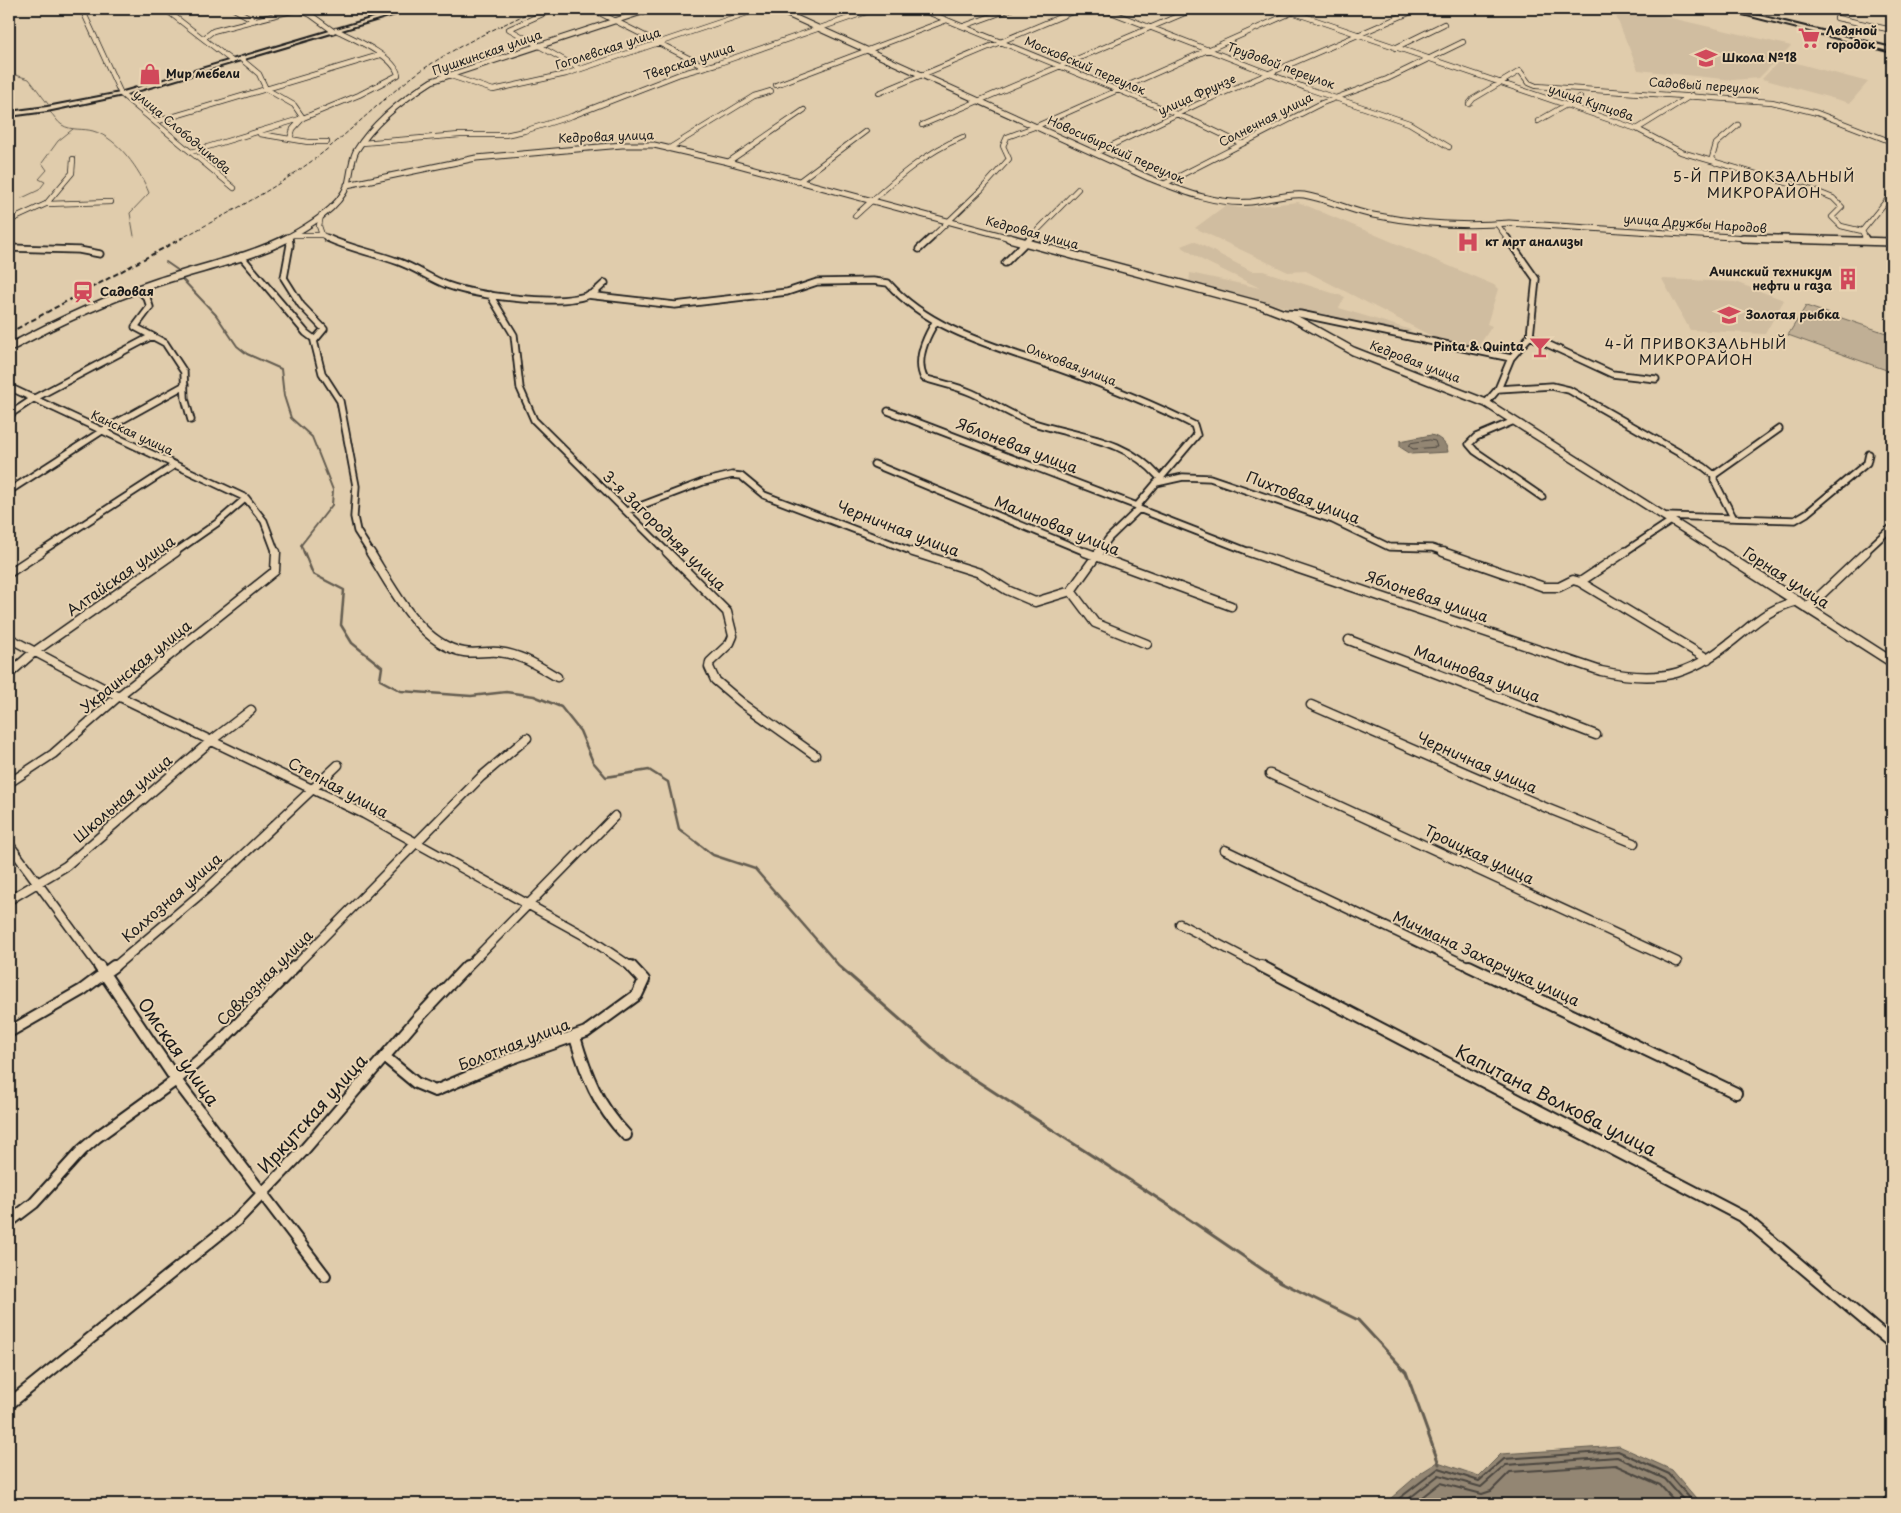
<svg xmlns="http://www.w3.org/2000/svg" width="1901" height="1513" font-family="'Playpen Sans',sans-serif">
<rect width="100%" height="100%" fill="#e0ccac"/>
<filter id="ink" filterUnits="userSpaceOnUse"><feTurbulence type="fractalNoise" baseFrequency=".02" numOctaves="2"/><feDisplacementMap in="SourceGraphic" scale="10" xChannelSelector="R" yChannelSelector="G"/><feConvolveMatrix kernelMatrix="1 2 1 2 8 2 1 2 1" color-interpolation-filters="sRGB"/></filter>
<g filter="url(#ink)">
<!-- built -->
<path fill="#d0bda0" d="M1614 11 1650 13 1791 46 1759 78 1733 80 1638 70Z
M1781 59 1868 82 1850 103 1762 79Z
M1298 202 1494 285 1498 289 1487 324 1492 326 1476 350 1439 340 1306 271 1288 272 1195 228 1226 205 1240 208Z
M1194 241 1251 271H1263L1345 297 1339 308 1411 330 1406 335 1189 285 1190 273 1260 288 1202 260 1181 246Z
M1662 279 1735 282 1784 300 1765 334 1690 330Z"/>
<!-- green -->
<path fill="#c0af95" stroke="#6e6658" d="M1806 306 1892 335V372L1788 335Z"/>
<!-- water -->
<path fill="#938673" stroke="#635c50" d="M1431 435C1439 437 1447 443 1448 452L1411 454 1400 447V441Z
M1619 1446 1672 1470 1701 1504H1391L1390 1499 1419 1474 1438 1462 1479 1476 1501 1454Z"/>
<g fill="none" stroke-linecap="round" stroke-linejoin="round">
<!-- shore-far1 -->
<path stroke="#4c463f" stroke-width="1" d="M1430 440 1435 441 1437 447 1413 449 1409 446 1411 443Z"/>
<!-- shore -->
<path stroke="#4c463f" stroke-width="2" d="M1396 1504 1397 1500 1439 1468 1479 1481 1504 1459 1618 1451 1669 1474 1695 1504
M1402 1504 1439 1475 1481 1487 1506 1465 1617 1457 1665 1479 1687 1504
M1413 1504 1440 1483 1482 1494 1491 1491 1510 1472 1615 1465 1660 1485 1677 1504"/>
<!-- stream-far3 -->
<path stroke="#635c50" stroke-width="1" d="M9 73 29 79 48 104
M49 111C54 115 57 122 62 125 71 131 83 128 93 131 118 138 140 170 149 193L130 213 134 236
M22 198 39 190 45 182 39 179 47 170 42 163 58 141 73 129"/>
<!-- stream-far2 -->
<path stroke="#635c50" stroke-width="2" d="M166 262 179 271
M183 280 216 315 237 346 247 354 281 369 284 396 291 418 312 437 333 490 332 505 301 545 304 553"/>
<!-- stream-far1 -->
<path stroke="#635c50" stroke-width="2.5" d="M304 552 313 574 344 590 341 625 352 643 382 667 380 680 401 691 471 696 506 692 534 696 561 707 580 731 593 762 606 777 649 770 668 782 679 829 713 855 755 869 841 968"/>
<!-- stream -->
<path stroke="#635c50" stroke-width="3" d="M839 966 951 1064 1168 1205 1281 1282 1358 1320 1406 1372 1439 1464"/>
<!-- minor-far3 casing -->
<g stroke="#1c1c1c" stroke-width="6">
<path id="minor-far3" d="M82 9 121 94 234 188
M234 9 254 20
M554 9 509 29 580 69
M592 9 704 66
M920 9 1196 122 1242 144
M1103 9 1306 88 1409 123 1449 147
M1283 9 1637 129 1681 152 1818 192 1833 198 1842 207 1832 217 1841 226 1862 231
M170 13 232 61
M1837 18 1892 30
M964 26 1011 9
M204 38 213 31 299 9 311 15 333 31
M1395 48 1444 24
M241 59 259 74 266 89 294 105 303 118 293 129 290 139
M439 72 493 90 566 74 759 9
M776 85 947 20
M879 93 1079 9
M1469 104 1473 99 1520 71 1529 83 1536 86 1772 102 1817 113 1892 142
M1538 121 1580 97
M155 122 380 55
M922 125 1194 9
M1637 129 1692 95
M260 134 308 142H327
M362 143 460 135H505L524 131 572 116 680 74 719 63 875 9
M668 149 754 96 771 91
M191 152 303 118 359 95 398 75C395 56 352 38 336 30
M1096 153 1198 104 1418 9
M728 162 804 110
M1716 163 1712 158 1716 144 1738 125
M798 182 866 131
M1164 184 1322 103 1387 79 1463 42
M46 204 111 202
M321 215 319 226 322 235
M855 216C888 186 921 154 963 137
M9 221 46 204 72 173 73 159
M1497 224 1508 239
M293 235H322L330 239
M289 237V239
M930 239 981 190 1009 159 1003 146 1007 137 1037 126 1293 12
M1029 239 1078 189
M1866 239 1862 231 1892 194"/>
</g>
<!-- minor-far2 casing -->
<g stroke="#1c1c1c" stroke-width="9">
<path id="minor-far2" d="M289 238 290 245 284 278 301 305 324 329 314 341 322 373 340 401 356 486 354 517 357 531 371 553
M327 238C351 249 375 253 399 262 416 268 431 279 447 285 478 296 564 308 593 293 597 291 601 286 605 283
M1865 238 1866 240
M9 248 79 250 100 254
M919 249 931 238
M241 256 306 333 314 339
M1005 263 1030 238
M138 289 147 298 150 307 135 327 165 343 184 372 185 398 191 420
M490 295 514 335 520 388 534 420 668 553
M587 295 675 305 787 292 817 282 873 281 888 283C931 332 1001 348 1060 369 1105 385 1151 403 1194 425L1197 435 1137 506 1139 509 1109 538 1098 553
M1283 313 1300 314 1511 358
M936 321C926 337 915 360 924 378 940 383 957 386 972 393 992 402 1010 415 1031 422 1078 438 1124 437 1159 477
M1530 336 1612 374 1656 379
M9 387 246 498 264 521 276 553
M1498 389 1552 386 1569 390 1704 467 1714 475V480L1733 517
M1486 403 1498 389 1511 358 1530 336 1536 279 1507 238
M888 411 1137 506
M9 415 33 399 152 336
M1514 421 1476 437 1469 444 1475 451 1542 497
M874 464 1088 553
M1714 475 1779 429
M1156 483 1183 477 1210 478 1333 520 1389 547 1432 548 1447 553
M9 491 102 431 185 385
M1139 509 1252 553
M627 511 703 482 732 475 741 476 764 495 916 553
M1665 516 1795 520 1807 513 1867 463 1869 454
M39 553 175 465
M174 553 217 523 246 498
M1623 553 1671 521
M1864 553 1892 527"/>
</g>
<!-- minor-far1 casing -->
<g stroke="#1c1c1c" stroke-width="11">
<path id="minor-far1" d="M370 552C391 586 420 645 464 652 475 654 487 651 498 652 521 654 538 666 557 677
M667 552 727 612 733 636 730 643 710 662 709 667 715 680 742 703 815 755
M913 552 980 573 1007 590 1035 602 1071 591 1095 623 1147 644
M1085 552 1231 606
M1249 552 1601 671C1665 685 1693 674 1742 633 1760 618 1775 606 1798 601
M1443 552 1544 587H1559L1573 580 1580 582 1708 659
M9 573 41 552
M1580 582 1625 552
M1071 591 1099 552
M1807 608 1866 552
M9 638 120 697 364 814 587 937 633 968
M1349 640 1596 735
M9 674 34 652 176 552
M1311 705 1549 809 1634 843
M1270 774 1677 962
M9 783 53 754 120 695 275 571 276 552
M9 844 100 968
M1225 850 1472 968
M9 900 66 866 212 740 251 710
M1180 924 1264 968
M113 968 210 886 338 765
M293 968 481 777 527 738
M466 968 615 816"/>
</g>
<!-- minor casing -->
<g stroke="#1c1c1c" stroke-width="14">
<path id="minor" d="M99 966 176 1080 325 1276
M1261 966 1743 1217 1892 1343
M1469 966 1736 1093
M9 1032 82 990 114 966
M575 1037C586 1075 598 1106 626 1135
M386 1058 416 1083 435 1091 510 1059 586 1032 637 995 644 980 631 966
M9 1222 34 1203 82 1150 97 1137 176 1080 218 1044 295 966
M9 1404 237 1220 304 1150 416 1020 467 966"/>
</g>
<!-- tertiary-far2 casing -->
<g stroke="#1c1c1c" stroke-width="7">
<path id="tertiary-far2" d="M776 9 1149 178C1182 191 1215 205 1251 202 1268 200 1288 193 1304 195 1328 199 1350 211 1373 215 1419 224 1463 227 1509 223L1763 239
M347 185 476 158 622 145H654L728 162 1014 239
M285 239C307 227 339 209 348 184 351 173 351 161 356 151 373 123 405 98 432 81L651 9"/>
</g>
<!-- tertiary-far1 casing -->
<g stroke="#1c1c1c" stroke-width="10">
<path id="tertiary-far1" d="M1009 238 1263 306 1292 317 1353 351 1486 403 1722 553
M1743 238 1892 242
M9 348C57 322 107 299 158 282 202 267 247 259 288 238"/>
</g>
<!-- tertiary casing -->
<g stroke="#1c1c1c" stroke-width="12">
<path id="tertiary" d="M1720 552 1892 662"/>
</g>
<!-- secondary casing -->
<g stroke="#1c1c1c" stroke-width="4">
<path id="secondary" d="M404 9H412L123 95 47 111 9 116V112L47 107 120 93Z
M1723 9H1731L1892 48V52Z
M1892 1495V1504H1883L1885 1499Z"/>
</g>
<!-- minor-far3 -->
<use href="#minor-far3" stroke="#e8d3b2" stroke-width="4.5"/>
<!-- minor-far2 -->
<use href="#minor-far2" stroke="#e8d3b2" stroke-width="5.5"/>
<!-- minor-far1 -->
<use href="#minor-far1" stroke="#e8d3b2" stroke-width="8"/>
<!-- minor -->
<use href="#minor" stroke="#e8d3b2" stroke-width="10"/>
<!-- tertiary-far2 -->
<use href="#tertiary-far2" stroke="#e8d3b2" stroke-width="5"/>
<!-- tertiary-far1 -->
<use href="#tertiary-far1" stroke="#e8d3b2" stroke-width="7"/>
<!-- tertiary -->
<use href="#tertiary" stroke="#e8d3b2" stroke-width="9"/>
<!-- secondary -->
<use href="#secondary" fill="#e8d3b2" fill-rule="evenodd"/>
<!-- rail-far1 -->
<path stroke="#1c1c1c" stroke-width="1" stroke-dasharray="4.5 2" stroke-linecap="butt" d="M180 239C221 217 264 195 302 168 340 142 371 109 407 81 447 50 492 30 537 9"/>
<!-- rail -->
<path stroke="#1c1c1c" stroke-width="2" stroke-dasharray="5.5 3" stroke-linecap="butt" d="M9 333 182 238"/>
</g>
</g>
<!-- icons -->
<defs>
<g id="supermarket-bare" transform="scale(1.725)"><path d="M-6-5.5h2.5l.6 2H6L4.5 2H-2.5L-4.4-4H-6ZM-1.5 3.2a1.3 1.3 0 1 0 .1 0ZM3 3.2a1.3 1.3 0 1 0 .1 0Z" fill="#d1495b" stroke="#e8d3b2" stroke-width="2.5" paint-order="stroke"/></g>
<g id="school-bare" transform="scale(1.725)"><path d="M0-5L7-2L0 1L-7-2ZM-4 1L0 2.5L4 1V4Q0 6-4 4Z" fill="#d1495b" stroke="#e8d3b2" stroke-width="2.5" paint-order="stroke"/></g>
<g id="shop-bare" transform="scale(1.725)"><path d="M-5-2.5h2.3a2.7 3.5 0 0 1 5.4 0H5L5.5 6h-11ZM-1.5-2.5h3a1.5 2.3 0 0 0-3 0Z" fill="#d1495b" stroke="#e8d3b2" stroke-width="2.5" paint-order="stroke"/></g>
<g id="hospital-bare" transform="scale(1.725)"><path d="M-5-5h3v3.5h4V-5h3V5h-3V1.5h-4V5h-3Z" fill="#d1495b" stroke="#e8d3b2" stroke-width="2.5" paint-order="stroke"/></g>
<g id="building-bare" transform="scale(1.725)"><path d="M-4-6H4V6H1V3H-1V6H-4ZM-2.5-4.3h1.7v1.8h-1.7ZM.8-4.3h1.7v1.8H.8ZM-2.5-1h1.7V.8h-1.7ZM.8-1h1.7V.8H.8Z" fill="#d1495b" stroke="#e8d3b2" stroke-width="2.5" paint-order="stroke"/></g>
<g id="station-bare" transform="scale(1.725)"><path d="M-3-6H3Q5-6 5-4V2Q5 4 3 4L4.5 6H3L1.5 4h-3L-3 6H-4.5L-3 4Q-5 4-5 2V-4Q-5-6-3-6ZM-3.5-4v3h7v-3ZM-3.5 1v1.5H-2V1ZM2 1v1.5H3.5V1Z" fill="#d1495b" stroke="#e8d3b2" stroke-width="2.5" paint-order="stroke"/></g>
<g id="bar-bare" transform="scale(1.725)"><path d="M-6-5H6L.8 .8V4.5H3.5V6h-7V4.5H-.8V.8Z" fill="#d1495b" stroke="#e8d3b2" stroke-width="2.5" paint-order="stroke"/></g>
</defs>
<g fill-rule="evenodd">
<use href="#supermarket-bare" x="1809" y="38"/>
<use href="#school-bare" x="1706" y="58"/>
<use href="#shop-bare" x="150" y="74"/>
<use href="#hospital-bare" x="1468" y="242"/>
<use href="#building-bare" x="1848" y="279"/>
<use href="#station-bare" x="83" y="292"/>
<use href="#school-bare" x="1729" y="315"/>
<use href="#bar-bare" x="1540" y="347"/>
</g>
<g text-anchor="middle" stroke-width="4" stroke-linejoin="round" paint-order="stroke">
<!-- far-poi labels -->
<g font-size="12" font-weight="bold" fill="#1c1c1c" stroke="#e8d3b2" text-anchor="start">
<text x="1826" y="35">Ледяной<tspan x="1826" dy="14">городок</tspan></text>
<text x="1722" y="62">Школа №18</text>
<text x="166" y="78">Мир мебели</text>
<text x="1485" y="246">кт мрт анализы</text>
<text x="1832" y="276" text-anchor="end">Ачинский техникум<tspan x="1832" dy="14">нефти и газа</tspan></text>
<text x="100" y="296">Садовая</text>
<text x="1746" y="319">Золотая рыбка</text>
<text x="1524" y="351" text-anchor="end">Pinta &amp; Quinta</text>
</g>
<!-- far-street labels -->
<g font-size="12" fill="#1c1c1c" stroke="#e8d3b2">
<text transform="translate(608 49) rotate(-18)" y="4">Гоголевская улица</text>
<text transform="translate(487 53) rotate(-19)" y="4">Пушкинская улица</text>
<text transform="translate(689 62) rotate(-18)" y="4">Тверская улица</text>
<text transform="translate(1085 66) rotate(23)" y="4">Московский переулок</text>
<text transform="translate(1281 66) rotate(20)" y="4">Трудовой переулок</text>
<text transform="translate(1704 86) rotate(4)" y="4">Садовый переулок</text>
<text transform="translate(1197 95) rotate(-24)" y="4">улица Фрунзе</text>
<text transform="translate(1591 103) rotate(19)" y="4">улица Купцова</text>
<text transform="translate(1266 120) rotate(-27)" y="4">Солнечная улица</text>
<text transform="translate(182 132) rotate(40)" y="4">улица Слободчикова</text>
<text transform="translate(606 137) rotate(-2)" y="4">Кедровая улица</text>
<text transform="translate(1116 150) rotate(24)" y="4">Новосибирский переулок</text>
<text transform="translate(1695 224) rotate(4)" y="4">улица Дружбы Народов</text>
<text transform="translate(1032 233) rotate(15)" y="4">Кедровая улица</text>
<text transform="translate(1415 362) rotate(21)" y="4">Кедровая улица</text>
<text transform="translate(1071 365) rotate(21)" y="4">Ольховая улица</text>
<text transform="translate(132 433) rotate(25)" y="4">Канская улица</text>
</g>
<!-- far-neighbourhood labels -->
<g font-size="14" letter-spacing="1" fill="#1c1c1c" stroke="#e8d3b2">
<text x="1764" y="182">5-Й ПРИВОКЗАЛЬНЫЙ<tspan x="1764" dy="16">МИКРОРАЙОН</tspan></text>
<text x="1696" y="349">4-Й ПРИВОКЗАЛЬНЫЙ<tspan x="1696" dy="16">МИКРОРАЙОН</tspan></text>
</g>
<!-- street labels -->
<g font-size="15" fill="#1c1c1c" stroke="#e8d3b2">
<text transform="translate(1017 446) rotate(21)" y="5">Яблоневая улица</text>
<text transform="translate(1303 498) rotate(21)" y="5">Пихтовая улица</text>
<text transform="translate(1057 526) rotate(22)" y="5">Малиновая улица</text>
<text transform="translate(898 529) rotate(21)" y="5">Черничная улица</text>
<text transform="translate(664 531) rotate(44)" y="5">3-я Загородняя улица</text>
<text transform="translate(121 576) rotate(-35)" y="5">Алтайская улица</text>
<text transform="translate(1786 578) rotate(33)" y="5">Горная улица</text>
<text transform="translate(1427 597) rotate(19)" y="5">Яблоневая улица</text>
<text transform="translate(136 667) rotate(-39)" y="5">Украинская улица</text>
<text transform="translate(1477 674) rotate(21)" y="5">Малиновая улица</text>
<text transform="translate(1477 763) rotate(24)" y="5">Черничная улица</text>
<text transform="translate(338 788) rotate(28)" y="5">Степная улица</text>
<text transform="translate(123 799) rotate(-41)" y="5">Школьная улица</text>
<text transform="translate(1479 855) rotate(25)" y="5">Троицкая улица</text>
<text transform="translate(172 898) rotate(-41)" y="5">Колхозная улица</text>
<text transform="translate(1486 959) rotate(25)" y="5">Мичмана Захарчука улица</text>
<text transform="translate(265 978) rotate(-45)" y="5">Совхозная улица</text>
<text transform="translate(514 1045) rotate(-21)" y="5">Болотная улица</text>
</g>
<!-- near-street labels -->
<g font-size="18" fill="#1c1c1c" stroke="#e8d3b2">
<text transform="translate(178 1052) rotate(55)" y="6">Омская улица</text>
<text transform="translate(1556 1101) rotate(27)" y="6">Капитана Волкова улица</text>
<text transform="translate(313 1114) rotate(-48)" y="6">Иркутская улица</text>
</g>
</g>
<!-- margin -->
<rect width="1901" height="1513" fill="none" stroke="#e8d3b2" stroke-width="30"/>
<rect x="15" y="15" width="1871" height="1483" fill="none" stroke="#1c1c1c" stroke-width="2" filter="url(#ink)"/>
</svg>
